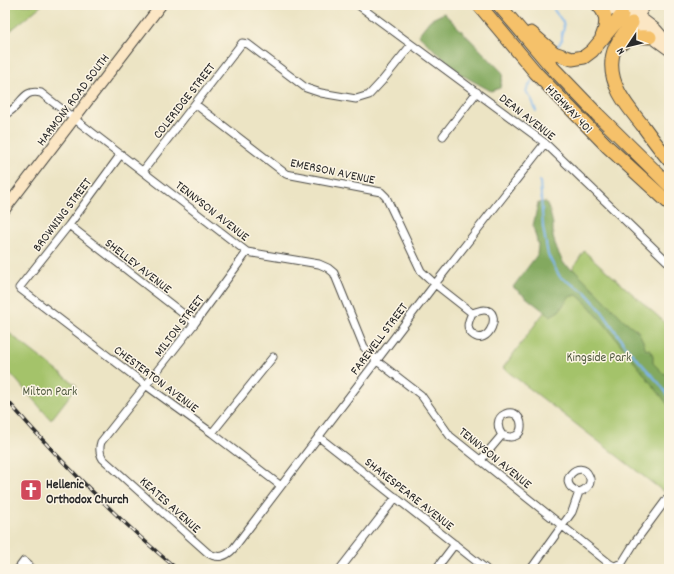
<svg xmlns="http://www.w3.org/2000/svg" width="674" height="574" font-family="Dekko,sans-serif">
<rect width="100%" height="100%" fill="#fcf5e5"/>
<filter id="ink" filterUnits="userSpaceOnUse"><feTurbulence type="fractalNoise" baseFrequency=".025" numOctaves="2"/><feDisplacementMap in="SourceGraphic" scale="8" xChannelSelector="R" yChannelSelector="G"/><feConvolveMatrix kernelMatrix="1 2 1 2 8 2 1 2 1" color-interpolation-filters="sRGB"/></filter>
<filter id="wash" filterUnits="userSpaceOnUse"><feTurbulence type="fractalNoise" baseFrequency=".012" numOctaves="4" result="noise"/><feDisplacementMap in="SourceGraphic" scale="16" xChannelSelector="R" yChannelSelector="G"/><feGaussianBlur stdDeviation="0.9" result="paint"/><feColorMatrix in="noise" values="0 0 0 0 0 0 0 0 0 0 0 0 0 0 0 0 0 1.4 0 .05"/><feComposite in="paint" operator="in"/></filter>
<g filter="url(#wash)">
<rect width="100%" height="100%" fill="#ece4c4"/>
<!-- green -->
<path fill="#a4c36b" stroke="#68774b" d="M5 5H42L5 35Z
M584 251 669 326V486L664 492 503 368 545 311Z
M5 330 77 386 51 420 5 367Z"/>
<!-- forest -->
<path fill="#83a95f" stroke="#576a45" d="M444 13 503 73 500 88 491 91 462 75 418 35 430 20Z
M546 202 550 212 553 224V237L557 250 564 264 577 272 625 321 638 331 643 341 646 350 650 349 653 356V363L663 373 669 375V406L606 326 588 305 577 295 569 297 559 311 550 316 513 287 537 255 538 245 533 226 538 203Z"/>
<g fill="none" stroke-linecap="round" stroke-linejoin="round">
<!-- stream -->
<path stroke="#7db6ee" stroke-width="2" d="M554 10 563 22 564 28 562 33V40L556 48
M534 77 526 91 532 100 536 111
M540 181 543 227 548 255 560 277 585 292 601 310 627 348 659 383 669 397"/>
</g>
</g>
<g filter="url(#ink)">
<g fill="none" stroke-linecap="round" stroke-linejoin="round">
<!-- minor casing -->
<g stroke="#484742" stroke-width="9">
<path id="minor" d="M358 5 545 143 669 263
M195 104 286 174 381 192 386 197 421 271 435 284 472 313C469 320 465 328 472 334 488 349 504 310 484 310 480 310 476 312 472 313
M5 115C9 112 14 109 17 105 25 96 28 90 41 93L247 252 319 264 328 268 334 273 364 347 377 361 421 395 450 436 610 564 614 566 617 565 622 563 635 542 669 496
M443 136 477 92
M121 154 69 225 19 288 147 386 212 433 281 486
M143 171 242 43 248 44 306 88 321 93 356 99 369 95 382 81 411 45
M69 225 195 323
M247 252 195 323 101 442C99 448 99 453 103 459L208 553C217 559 226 557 233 549L435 284 545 143
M212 433 273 357
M319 437 486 569
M480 461 502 435C529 446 525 406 505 414 496 418 497 428 502 435
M18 569 24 561 33 569
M340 569 396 497
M436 569 455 544
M531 569 572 512 579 492C586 490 593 484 589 476 581 457 553 483 579 492"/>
</g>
<!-- secondary casing -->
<g stroke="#484742" stroke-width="12">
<path id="secondary" d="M605 5C628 18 647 35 669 50
M624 5 656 29 669 44
M635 20 646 5
M5 209 161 5"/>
</g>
<!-- motorway casing -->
<g stroke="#484742" stroke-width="15">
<path id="motorway" d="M479 5 536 73 608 147 669 203
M499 5 549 64 597 114 669 185
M598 5C608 15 607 25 602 37
M632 23C623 34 613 46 612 60 609 86 628 107 643 126 651 137 660 149 669 160
M531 33 554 53 572 59 584 57 592 51 622 15
M617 47C630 37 634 36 650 37"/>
</g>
<!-- minor -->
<use href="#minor" stroke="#fff" stroke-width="7"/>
<!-- secondary -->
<use href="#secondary" stroke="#fbe6c4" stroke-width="10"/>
<!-- motorway -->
<use href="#motorway" stroke="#f5c16b" stroke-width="13"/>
<!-- rail casing -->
<g stroke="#2b2b2b" stroke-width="3.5">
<path id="rail" d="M5 398C58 459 115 517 177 569"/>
</g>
<!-- rail -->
<use href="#rail" stroke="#fcf5e5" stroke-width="2" stroke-dasharray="6" stroke-linecap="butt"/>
</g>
</g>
<!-- icons -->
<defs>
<g id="church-square" transform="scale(1.15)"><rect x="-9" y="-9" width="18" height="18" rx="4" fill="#d1495b" stroke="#fcf5e5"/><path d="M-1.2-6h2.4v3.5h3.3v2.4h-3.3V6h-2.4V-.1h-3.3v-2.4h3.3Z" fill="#fff"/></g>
</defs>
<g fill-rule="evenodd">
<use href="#church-square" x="31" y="490"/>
</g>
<g text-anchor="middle" stroke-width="3" stroke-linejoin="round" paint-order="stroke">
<!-- street labels -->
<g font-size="13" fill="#2b2b2b" stroke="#fcf5e5">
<text transform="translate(72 99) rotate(-53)" y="5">HARMONY ROAD SOUTH</text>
<text transform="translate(183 100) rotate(-52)" y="5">COLERIDGE STREET</text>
<text transform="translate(570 108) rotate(46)" y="5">HIGHWAY 401</text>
<text transform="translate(528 116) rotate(38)" y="5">DEAN AVENUE</text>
<text transform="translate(333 170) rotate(12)" y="5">EMERSON AVENUE</text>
<text transform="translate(213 210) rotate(38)" y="5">TENNYSON AVENUE</text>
<text transform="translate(61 214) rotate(-53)" y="5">BROWNING STREET</text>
<text transform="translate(139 265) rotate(38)" y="5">SHELLEY AVENUE</text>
<text transform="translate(178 325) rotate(-53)" y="5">MILTON STREET</text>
<text transform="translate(378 338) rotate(-53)" y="5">FAREWELL STREET</text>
<text transform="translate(157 378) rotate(37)" y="5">CHESTERTON AVENUE</text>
<text transform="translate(496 457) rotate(39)" y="5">TENNYSON AVENUE</text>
<text transform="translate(410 493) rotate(38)" y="5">SHAKESPEARE AVENUE</text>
<text transform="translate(171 504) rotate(42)" y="5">KEATES AVENUE</text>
</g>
<!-- park labels -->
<g font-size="13" fill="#4f593e" stroke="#fcf5e5">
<text x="599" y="361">Kingside Park</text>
<text x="50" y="395">Milton Park</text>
</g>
<!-- poi labels -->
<g font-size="13" font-weight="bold" fill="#2b2b2b" stroke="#fcf5e5" text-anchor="start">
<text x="46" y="488">Hellenic<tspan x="46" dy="15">Orthodox Church</tspan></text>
</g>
</g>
<!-- margin -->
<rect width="674" height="574" fill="none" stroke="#fcf5e5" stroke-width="20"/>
<!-- north arrow -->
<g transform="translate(628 46) rotate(235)" stroke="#fcf5e5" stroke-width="3" paint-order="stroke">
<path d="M0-3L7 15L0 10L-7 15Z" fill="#2b2b2b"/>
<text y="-6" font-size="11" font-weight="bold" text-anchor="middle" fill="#2b2b2b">N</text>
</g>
</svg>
